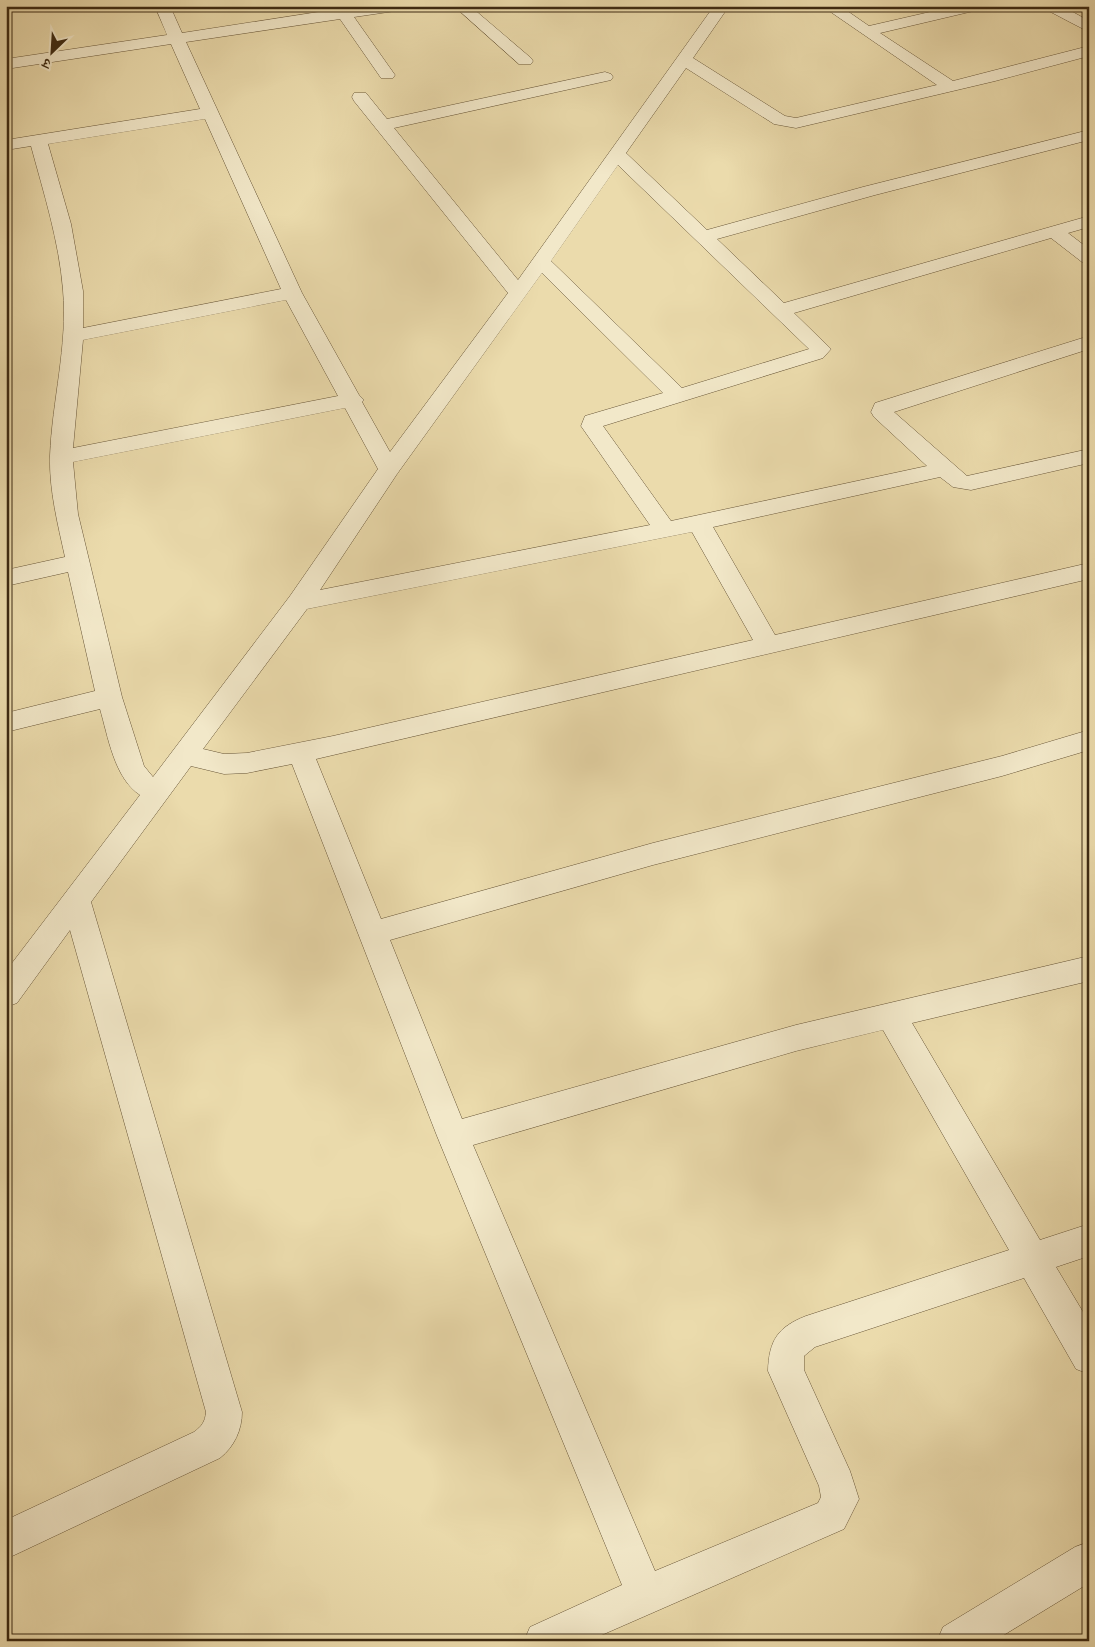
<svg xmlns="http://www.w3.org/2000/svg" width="1095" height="1647" font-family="'EB Garamond','Noto Serif Devanagari',serif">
<rect width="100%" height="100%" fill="#ebdbac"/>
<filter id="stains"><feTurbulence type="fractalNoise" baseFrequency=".004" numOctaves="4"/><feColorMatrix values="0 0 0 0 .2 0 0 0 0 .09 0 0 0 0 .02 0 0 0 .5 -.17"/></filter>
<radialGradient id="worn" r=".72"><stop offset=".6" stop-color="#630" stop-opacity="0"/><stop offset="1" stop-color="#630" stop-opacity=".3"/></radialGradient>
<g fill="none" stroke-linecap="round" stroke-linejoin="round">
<!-- minor casing -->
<g stroke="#685638" stroke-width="1">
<path id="minor" d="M155 6H170L182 33 344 8 402 6 400 9 395 11 354 17 395 75 393 78H381L340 19 186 42 302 293 359 395 364 400 362 402 390 452 508 293 354 101 352 97 354 93H366L387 119 605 72 611 74 613 77 611 80 394 128 518 280 714 6H729L693 58 785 116 796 118 937 85 822 6H840L869 26 956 6H984L982 9 880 33 953 81 1089 46V56L995 81 796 128 774 124 686 68 626 153 707 230 863 187 1089 130V140L875 195 717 239 784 303 1089 216V227L1068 233 1089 249V264L1082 262 1051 238 794 313 831 349 823 358 603 426 671 521 927 466 874 417 871 412 875 403 1089 336V349L894 412 967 476 1089 449V463L971 490 953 487 940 477 713 527 775 635 1089 563V579L316 759 381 919 653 843 1002 756 1089 730V750L1002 776 653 865 390 940 462 1119 796 1025 1089 956V981L912 1023 1040 1240 1089 1224V1256L1056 1267 1089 1322V1374L1076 1369 1024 1278 815 1347 804 1356V1370L850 1471 859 1499 844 1529 588 1641H524L530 1627 622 1585 437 1136 292 764 247 773 224 774 191 766 91 902 242 1412C242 1430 234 1447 220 1458L6 1559V1520L194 1432C202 1426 205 1422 206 1412L70 930 17 1003 6 1007V971L140 795C114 778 108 736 100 709L6 732V713L95 691 68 572 6 586V570L65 557C58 525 49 490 50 456 52 401 68 346 63 290 59 241 44 194 31 146L6 150V140L200 109 171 44 6 69V59L167 35ZM205 119 281 289 83 328V291L71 224 48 144ZM618 165 809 349 682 388 551 261ZM542 273 663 393 585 416 581 426 650 525 320 590 397 474ZM286 300 338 396 73 448 83 340ZM345 408 378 469 290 596 153 777 144 766 122 697 78 514 73 462ZM692 532 753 640 333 736 247 753 224 754 203 749 307 609ZM883 1030 1009 1250 806 1316C778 1327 769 1340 768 1371L819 1486 821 1497 818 1503 655 1571 473 1145 796 1051Z
M454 6H470L531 58 533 61 531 64H519Z
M1043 6H1062L1089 21V32L1045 9Z
M1089 1542V1583L994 1641H937L943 1627 1075 1547Z"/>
</g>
<!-- minor -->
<use href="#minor" fill="#f2e8c9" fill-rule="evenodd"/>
</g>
<!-- margin -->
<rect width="1095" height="1647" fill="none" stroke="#ebdbac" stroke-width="25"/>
<rect x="8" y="8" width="1080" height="1632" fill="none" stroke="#3d2a12" stroke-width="2.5"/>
<rect x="12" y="12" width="1070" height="1622" fill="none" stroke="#3d2a12"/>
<!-- north arrow -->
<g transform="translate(52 52) rotate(205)" stroke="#f2e8c9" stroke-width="4" paint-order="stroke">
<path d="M0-4L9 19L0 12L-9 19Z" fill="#3d2a12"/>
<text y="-8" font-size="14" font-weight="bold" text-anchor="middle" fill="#3d2a12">उ</text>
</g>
<rect width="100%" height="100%" filter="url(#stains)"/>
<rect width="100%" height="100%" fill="url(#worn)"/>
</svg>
